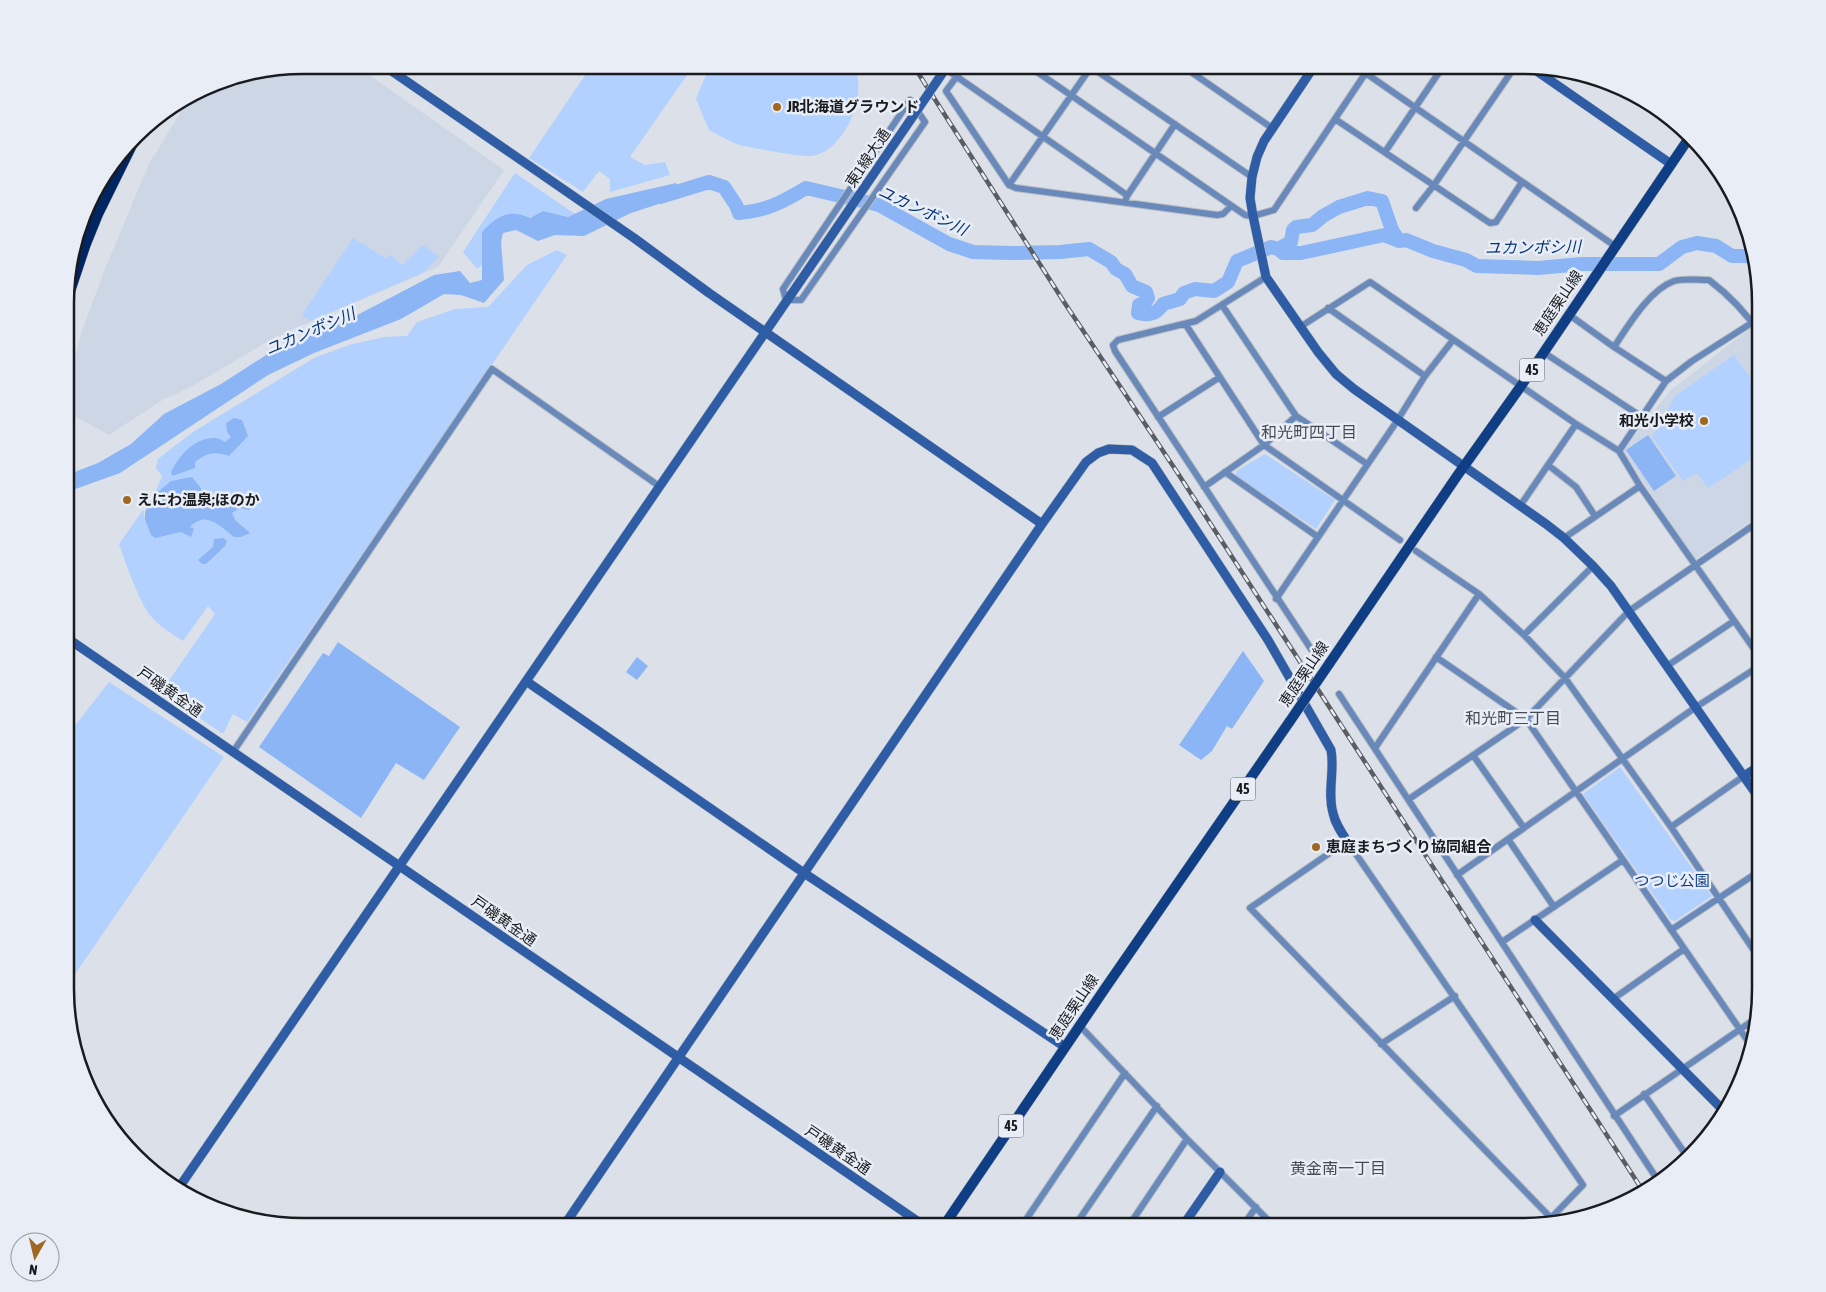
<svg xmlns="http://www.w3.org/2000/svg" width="1826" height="1292" font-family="'Asap Condensed','Noto Sans JP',sans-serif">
<rect width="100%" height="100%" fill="#dbe0e9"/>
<!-- built -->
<path fill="#ccd6e5" d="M303 65H355L504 170 438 267 275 337 187 389 164 399 109 435 67 412V390L81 333 105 269 149 164 190 97 212 83Z
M1748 330H1752L1761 343V514L1694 560 1623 451 1670 391Z"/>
<!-- green -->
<path fill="#b3d1fe" d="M592 65H694L630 157 645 165 665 162 670 175 610 192V179L599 171 583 192 529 158Z
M710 65H856C858 75 859 85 858 96 855 118 837 153 812 156 801 157 752 148 740 145 730 142 719 135 709 130L696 99Z
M515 173 575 214 568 217 543 211 530 218 482 232 483 264 477 269 463 252Z
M353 238 385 258 391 255 402 265 423 245 439 257 422 273 310 321 302 315Z
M557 250 567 255 247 722 233 714 223 734 161 692 215 614 208 606 183 641C170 633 159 626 149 614 138 598 126 564 119 544L143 510 145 520 162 476 156 468 158 459 193 432 314 358 349 345 384 337 407 336 417 322 455 309 488 307 527 265Z
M1734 355 1761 392V453L1708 488 1697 473 1683 481 1652 437 1675 396Z
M1265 454 1335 500 1316 529 1236 476V471Z
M109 682 224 757 67 986V736Z
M1620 767 1712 896 1675 921 1671 920 1583 794Z"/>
<!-- water -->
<path fill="#8cb5f5" d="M676 183 680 197 631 213 584 236 555 235 538 241 516 230 503 233 501 242 504 280 484 303 461 295 444 294 401 319 314 353 268 375 120 473 67 492V475L98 463 131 444 164 414 221 384 274 350 340 324 434 275 460 271 470 283 482 280V232C498 215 508 209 530 218L543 211 568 217 606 199Z
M234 418 242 420 248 436 229 456C215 451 206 453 195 462V468L172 476 171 472C179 456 194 438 214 438 218 438 222 440 225 442L231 437 227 432 226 423Z
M1648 435 1676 476 1654 491 1626 450Z
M192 477 201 488 203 496 221 502 254 495 262 498 249 510 240 508 232 513 235 520 250 533 241 537H234C219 526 207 510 190 527L194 529 191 537 181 532 155 538 151 535 145 519V512L153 496 171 481Z
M223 538 227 541 225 546 206 564H202L198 560 213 547 214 539Z
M338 642 460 727 424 780 396 763 361 818 259 747 323 653 329 656Z
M1243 651 1264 681 1232 729 1227 726 1212 751 1201 760 1179 745Z
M637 657 648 666 637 680 626 672Z"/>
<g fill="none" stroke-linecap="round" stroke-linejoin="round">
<!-- river -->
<path stroke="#8cb5f5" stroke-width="14" d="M660 197 709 182 724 187 736 205 739 213C766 211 783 202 806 188L879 205 949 244 973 252 1011 253 1060 252 1089 249 1111 262 1116 269 1125 274 1132 286 1146 292 1148 298 1145 303 1139 305 1138 313C1149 316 1157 314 1163 304L1180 299 1184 293 1195 289 1214 291 1228 282 1237 261 1271 247 1278 249 1291 242 1293 230 1296 227 1312 225 1323 216 1339 207 1368 198 1382 201 1392 230 1399 241 1406 240 1433 251 1466 260 1477 266 1538 268 1582 264H1659L1682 247 1697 243 1716 246 1732 256H1751
M1278 249 1283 253H1301L1384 235 1399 241"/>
<!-- street casing -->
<g stroke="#b8bdc4" stroke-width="8">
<path id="street" d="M940 65 1124 193 1127 196 1125 202
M965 65 946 91 1009 185 1016 188 1217 215 1223 214 1231 206
M1027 65 1245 215 1253 216 1274 210 1371 65
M1181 65 1272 128
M1354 65 1615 246
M910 100 925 122 801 300H786L783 289Z
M1335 119 1490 223 1496 222 1522 182
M1385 152 1444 65
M1009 185 1091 67 1252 177
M1127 196 1175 124
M1416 208 1434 185 1516 65
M1266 277 1196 321 1118 340 1113 345 1115 351 1311 649
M1222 305 1296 416 1367 464
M1328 308 1425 376
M1568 314 1614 347 1666 381
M1186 325 1264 445 1400 540
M1300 327 1370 282 1576 424 1619 451 1640 486 1761 659
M1614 347C1628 326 1649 290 1674 281 1685 278 1698 280 1709 280 1729 295 1747 314 1761 335
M1543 352 1642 417
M1158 417 1220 377
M1619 451 1666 381 1692 361 1761 317
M1548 465 1576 487 1595 516
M1225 472 1318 537
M1204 487 1264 445 1296 416
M1520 506 1576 424
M1564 538 1640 486
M1416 551 1479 594 1524 635 1565 678 1671 827 1761 961
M1276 599 1397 421 1425 376 1453 340
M1524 635 1593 566
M1436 657 1526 719 1752 1047
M1667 666 1734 621
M1339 694 1657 1179
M1375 748 1479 594
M233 752 492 369 659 486
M1473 755 1524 828
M1409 799 1526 719 1629 611 1761 520
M1671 827 1744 776
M1508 839 1554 907
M1457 875 1696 707 1761 665
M1671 930 1761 870
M1502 942 1623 860
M1613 999 1684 949
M1080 1026 1187 1139 1275 1227
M1381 1044 1455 996
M1644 1094 1686 1155
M1614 1116 1758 1017
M1551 1218 1583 1185 1347 841 1250 908 1551 1218 1553 1220
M1024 1221 1033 1227
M1021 1227 1125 1073
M1074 1227 1157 1106
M1128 1227 1187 1139
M1242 1227 1256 1207"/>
</g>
<!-- secondary casing -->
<g stroke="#b8bdc4" stroke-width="10">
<path id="secondary" d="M383 65 634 238 709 293 1042 524 563 1227
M1315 65 1264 141 1257 157 1252 177 1250 198 1253 216 1266 277 1318 352 1336 374 1354 389 1546 524 1564 538 1593 566 1611 586 1761 801
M1528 65 1671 164
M1760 520 1761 521
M1042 524 1086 462 1098 453 1109 449 1132 450 1152 463 1268 640 1331 750C1335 771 1327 792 1333 813 1335 823 1341 832 1347 841
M67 638 926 1227
M526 681 804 873 1065 1047
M1744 776 1761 765
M1535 920 1724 1111
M178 1189 810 267
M1182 1227 1220 1172"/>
</g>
<!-- primary casing -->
<g stroke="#b8bdc4" stroke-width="11">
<path id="primary" d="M1329 664 1457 476 1521 386 1689 138
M943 1227 1106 987 1290 721"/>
</g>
<!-- highway casing -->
<g stroke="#b8bdc4" stroke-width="12">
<path id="highway" d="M81 226 100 184
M67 299 85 245 98 213 134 140"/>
</g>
<!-- street -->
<use href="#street" stroke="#6989bb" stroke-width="6"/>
<!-- secondary -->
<use href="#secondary" stroke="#2e5da6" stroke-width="9"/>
<!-- primary -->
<use href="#primary" stroke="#0f3e84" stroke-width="10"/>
<!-- highway -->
<use href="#highway" stroke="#002560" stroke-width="11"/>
<!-- rail casing -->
<g stroke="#5a5d62" stroke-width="4.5">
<path id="rail" d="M913 65 1064 302 1177 472 1643 1191"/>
</g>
<!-- rail -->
<use href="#rail" stroke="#e8edf6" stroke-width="2.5" stroke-dasharray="8" stroke-linecap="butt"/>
<!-- secondary-bridge casing -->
<g stroke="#b8bdc4" stroke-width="10" stroke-linecap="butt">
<path id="secondary-bridge" d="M810 267 948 65"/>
</g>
<!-- primary-bridge casing -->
<g stroke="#b8bdc4" stroke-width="11" stroke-linecap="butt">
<path id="primary-bridge" d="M1290 721 1329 664"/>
</g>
<!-- secondary-bridge -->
<use href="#secondary-bridge" stroke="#2e5da6" stroke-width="9"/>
<!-- primary-bridge -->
<use href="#primary-bridge" stroke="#0f3e84" stroke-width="10"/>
</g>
<!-- markers -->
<g fill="#9f6822" stroke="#e8edf6" stroke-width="2">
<circle cx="777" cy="107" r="5"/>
<circle cx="1704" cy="421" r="5"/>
<circle cx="127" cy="500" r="5"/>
<circle cx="1316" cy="847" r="5"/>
</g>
<g text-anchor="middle" stroke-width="5" stroke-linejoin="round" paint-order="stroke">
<!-- shield labels -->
<g fill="#e8edf6" stroke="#575a5f" stroke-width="1">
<rect x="1519.5" y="358.5" width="25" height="23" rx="4"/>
<rect x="1230.5" y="777.5" width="25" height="23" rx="4"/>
<rect x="998.5" y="1114.5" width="25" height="23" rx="4"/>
</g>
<g font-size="14" font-weight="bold" fill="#191b1e">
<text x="1532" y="375">45</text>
<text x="1243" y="794">45</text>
<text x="1011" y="1131">45</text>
</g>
<!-- poi labels -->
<g font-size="15" font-weight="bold" fill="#191b1e" stroke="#e8edf6" text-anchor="start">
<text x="787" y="112">JR北海道グラウンド</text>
<text x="1694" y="426" text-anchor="end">和光小学校</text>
<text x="137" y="505">えにわ温泉;ほのか</text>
<text x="1326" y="852">恵庭まちづくり協同組合</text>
</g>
<!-- street labels -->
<g font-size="15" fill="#191b1e" stroke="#e8edf6">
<text transform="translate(868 158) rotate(-56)" y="5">東1線大通</text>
<text transform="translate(1558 303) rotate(-56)" y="5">恵庭栗山線</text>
<text transform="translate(1304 674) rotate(-56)" y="5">恵庭栗山線</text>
<text transform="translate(170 692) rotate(35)" y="5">戸磯黄金通</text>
<text transform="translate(504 921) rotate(35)" y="5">戸磯黄金通</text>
<text transform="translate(1074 1007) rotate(-56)" y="5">恵庭栗山線</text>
<text transform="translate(838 1150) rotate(34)" y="5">戸磯黄金通</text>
</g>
<!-- park labels -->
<g font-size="15" fill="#103e84" stroke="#e8edf6">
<text x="1672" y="886">つつじ公園</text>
</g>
<!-- water labels -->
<g font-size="16" font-style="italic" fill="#053579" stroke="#e8edf6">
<text transform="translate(923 210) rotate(25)" y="6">ユカンボシ川</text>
<text transform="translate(1533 247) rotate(-1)" y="6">ユカンボシ川</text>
<text transform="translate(310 331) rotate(-23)" y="6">ユカンボシ川</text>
</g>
<!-- neighbourhood labels -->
<g font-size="16" fill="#474c53" stroke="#e8edf6">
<text x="1309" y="438">和光町四丁目</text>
<text x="1513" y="724">和光町三丁目</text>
<text x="1338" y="1174">黄金南一丁目</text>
</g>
</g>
<!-- crop -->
<path d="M0 0H1826V1292H0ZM303 74H1523A229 229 0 0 1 1752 303V989A229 229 0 0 1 1523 1218H303A229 229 0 0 1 74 989V303A229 229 0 0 1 303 74Z" fill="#e8edf6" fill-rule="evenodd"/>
<path fill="none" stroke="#191b1e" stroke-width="2.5" d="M303 74H1523A229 229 0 0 1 1752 303V989A229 229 0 0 1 1523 1218H303A229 229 0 0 1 74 989V303A229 229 0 0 1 303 74Z"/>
<!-- north arrow -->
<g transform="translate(35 1257) rotate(188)"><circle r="24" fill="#e8edf6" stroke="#9599a0"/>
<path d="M0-4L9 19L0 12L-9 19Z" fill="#9f6822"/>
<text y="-8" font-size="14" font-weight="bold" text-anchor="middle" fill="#191b1e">N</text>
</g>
</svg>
